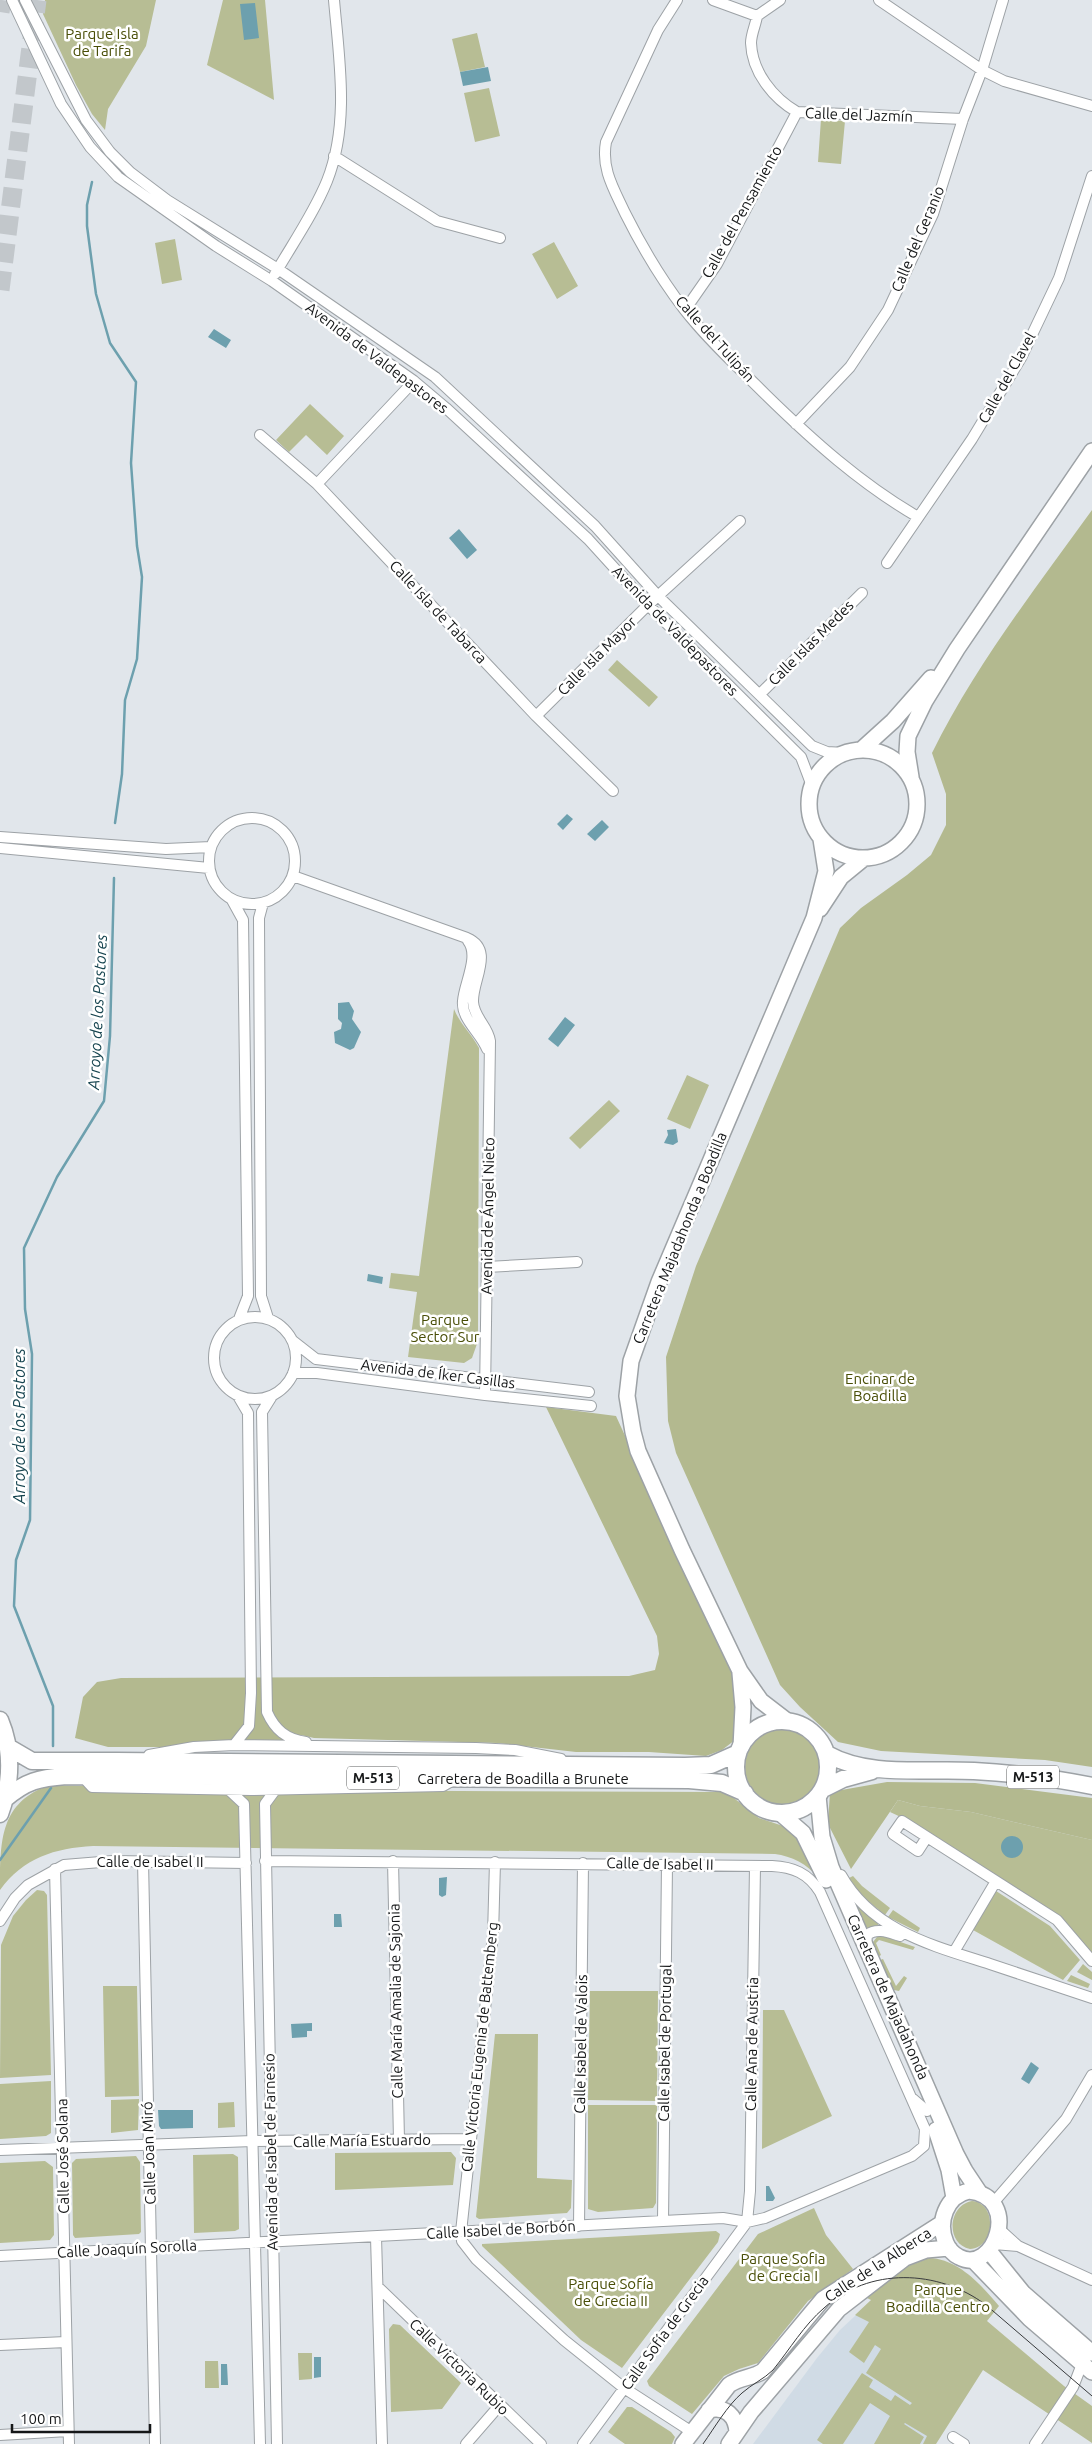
<svg xmlns="http://www.w3.org/2000/svg" width="1092" height="2444" font-family="Ubuntu,sans-serif">
<rect width="100%" height="100%" fill="#e1e6eb"/>
<!-- built -->
<path fill="#d0dbe5" d="M872 2300 936 2444H753L817 2358 840 2330Z"/>
<!-- green -->
<path fill="#b7bd94" d="M45 0H156L146 46 108 109 105 130 92 114 76 85 43 14Z
M223 0H265L274 100 207 65Z
M477 33 485 67 460 72 452 39Z
M489 88 500 136 475 142 464 93Z
M821 119 845 121 841 164 818 162Z
M175 239 182 280 162 284 155 243Z
M554 242 578 286 557 299 532 254Z
M310 404 344 436 327 455 306 435 289 452 276 440Z
M617 660 658 697 649 707 608 670Z
M454 1009C460 1024 471 1033 479 1048L478 1341 472 1358 464 1363 408 1357 417 1292 389 1288 391 1273 419 1276Z
M687 1075 709 1085 690 1129 667 1119Z
M609 1100 620 1111 580 1149 569 1138Z
M745 1767a38 38 0 1 1 76 0a38 38 0 1 1-76 0Z
M50 1785 229 1790 722 1792 730 1795 759 1818 792 1829 798 1835 818 1878C808 1864 791 1856 775 1854L93 1846C55 1848 23 1858 0 1890 0 1840 0 1802 50 1785Z
M898 1800 920 1806 971 1812 1092 1840V1956L1059 1919 903 1818 890 1812Z
M853 1876 862 1886 890 1908 885 1915 862 1896 849 1878Z
M37 1890 44 1891 47 1895 51 2075 0 2078 1 1945 13 1916 26 1900Z
M996 1891 1050 1926 1080 1960 1063 1980 973 1930Z
M850 1899 878 1924V1925L864 1929Z
M893 1910 920 1928 918 1932 888 1917Z
M883 1936 915 1947 913 1950 879 1940 876 1943 881 1955 878 1957 873 1942 877 1937Z
M883 1959 896 1986 904 1976 907 1978 899 1991 894 1990 880 1960Z
M1083 1964 1092 1972V1980L1077 1972Z
M1071 1975 1090 1984 1088 1988 1067 1981Z
M103 1986H137L139 2096 105 2097Z
M590 1991H658L657 2101 588 2100Z
M763 2010H784L832 2116 762 2149Z
M495 2034H538L537 2178 572 2180 571 2208 567 2213 479 2219 476 2217Z
M51 2081V2133L46 2136 0 2139V2084Z
M139 2099 138 2130 111 2133V2100Z
M234 2102 235 2127 218 2128V2103Z
M588 2105H657L656 2203 653 2208 598 2212 588 2209Z
M451 2152 456 2158 453 2185 335 2190V2153Z
M233 2154 238 2157 239 2229 235 2231 194 2233 193 2155Z
M136 2156 140 2162 141 2232 139 2234 75 2238 73 2235 72 2163 76 2159Z
M45 2161 53 2167 54 2235 50 2240 0 2243V2163Z
M972 2201C998 2203 995 2248 970 2249 945 2244 948 2205 972 2201Z
M814 2208 826 2235 853 2269 808 2301 758 2363 739 2369 724 2376 692 2414 649 2386 647 2381 758 2234Z
M716 2231 720 2234 718 2242 622 2368 581 2340 482 2246V2244Z
M929 2258C959 2259 981 2285 999 2306L987 2321 1064 2386 1092 2406V2443L983 2370 936 2444H923L927 2436 905 2423 904 2424 924 2437 920 2444H874L890 2416 870 2403 843 2444H823L817 2440 862 2373 873 2380 869 2387 891 2401 895 2395 910 2405 912 2403 866 2373 881 2349 875 2345 864 2363 849 2352 869 2322 855 2315 871 2300 867 2298 908 2266Z
M393 2324 400 2325 461 2383 442 2409 391 2412 389 2329Z
M298 2353H312V2379L299 2380Z
M205 2361H218L219 2388H205Z
M627 2407H632L671 2432 675 2437 672 2444H625L608 2432Z"/>
<!-- forest -->
<path fill="#b3b98f" d="M1092 510V1767L1045 1760 881 1751 838 1742 800 1707 780 1685 676 1453 668 1421 666 1357 696 1266 840 928 861 908 907 875 931 855 946 825V794L932 753C975 666 1035 589 1092 510Z
M546 1407 616 1416 730 1665 739 1708 735 1740 722 1750 706 1756 649 1752H576L498 1743 314 1738 301 1735 280 1741H200L163 1747H108L75 1738 83 1697 97 1682 121 1678 629 1676 655 1670 659 1654 657 1636Z
M887 1782 975 1783 1092 1798V1840L971 1812 920 1806 898 1800 851 1869 828 1824 830 1792Z"/>
<!-- water -->
<path fill="#6da0ae" d="M255 3 259 38 244 40 240 4Z
M488 67 491 81 463 86 460 72Z
M214 329 231 340 226 348 208 337Z
M459 529 477 550 467 559 449 538Z
M567 814 573 819 563 830 557 824Z
M602 820 609 827 595 841 587 834Z
M349 1002 354 1011 352 1019 361 1032 354 1048 350 1050 335 1043 334 1032 341 1029 342 1023 338 1019V1003Z
M565 1017 575 1025 558 1047 548 1039Z
M676 1129 678 1142 673 1145 664 1143 668 1135 667 1130Z
M368 1274 383 1277 382 1284 367 1281Z
M1001 1847a11 11 0 1 1 22 0a11 11 0 1 1-22 0Z
M447 1877 446 1895 442 1897 439 1895V1878Z
M334 1914H341L342 1927H334Z
M312 2023V2031H307V2037L292 2038 291 2024Z
M1031 2062 1039 2068 1029 2084 1021 2079Z
M158 2110H193V2128L161 2129 159 2126Z
M766 2186H769L775 2198 773 2201H766Z
M314 2357H321V2377L314 2378Z
M221 2364H227L228 2385H221Z"/>
<g fill="none" stroke-linecap="round" stroke-linejoin="round">
<!-- stream -->
<path stroke="#6da0ae" stroke-width="2.5" d="M92 182 87 205V226L96 294 110 343 136 382 131 463 137 546 142 577 137 659 125 700 122 774 115 823
M53 1746V1706L14 1606 16 1560 30 1520 32 1354 25 1309 24 1248 57 1177 104 1101 110 1036 114 878
M0 1860 51 1788"/>
<!-- highway-tunnel -->
<path stroke="#c2c7cb" stroke-width="19" stroke-dasharray="19 9" stroke-linecap="butt" d="M0 12 2 0
M0 290 37 0"/>
<!-- street casing -->
<g stroke="#9da2a6" stroke-width="12">
<path id="street" d="M12 0 61 104 90 147 118 177 216 246 272 281 414 381 446 408 588 539 648 605 801 757 812 786
M25 0 86 120 110 152 130 172 167 200 278 269 435 377 595 526 658 596 812 746 827 752 845 753
M677 0 658 30 606 142C601 169 614 189 625 213 642 247 661 279 684 309 708 340 738 367 765 394 812 440 861 484 918 517
M713 0 757 16C756 24 751 34 751 43 752 72 773 98 797 112L963 119
M879 0 982 70 1004 81 1092 106
M757 16 780 0
M334 156 437 221 500 238
M275 274C293 243 314 213 327 181 350 123 339 59 334 0
M685 310 717 264 797 112
M796 424 850 367 888 310 933 214 963 119 982 70 1003 0
M260 435 317 484 536 716 613 791
M317 484 414 381
M887 563 972 439 1021 358 1059 278 1092 176
M760 694 862 593
M536 716 648 605 740 521
M209 861a43 43 0 1 1 86 0a43 43 0 1 1-86 0Z
M0 837 166 849 211 847
M0 848 209 868
M293 876 467 938C495 950 472 980 473 1002 474 1018 488 1026 490 1041L485 1395
M232 900 243 920 248 1296 239 1319
M263 903 259 918 261 1296 268 1318
M468 941C480 956 464 984 463 1001 461 1019 481 1033 487 1049
M487 1267 577 1262
M214 1358a41 41 0 1 1 82 0a41 41 0 1 1-82 0Z
M293 1341 316 1359 589 1392
M293 1373H317L485 1395 591 1406
M272 1396 262 1412 267 1712C275 1730 286 1739 306 1742
M234 1745 249 1726 251 1693 248 1413 238 1396
M149 1755 194 1747 234 1745 476 1748 515 1750 561 1759
M82 1776 92 1787 251 1790 443 1786 450 1782
M276 1789 265 1804 277 2444
M229 1790 244 1804 260 2444
M902 1821 927 1837 918 1851 893 1834Z
M927 1837 1057 1920 1092 1961
M143 1861 155 2444
M393 1861 399 2140
M495 1862 493 1935 461 2232 462 2241 476 2259 564 2340 624 2388 692 2432
M55 1869 69 2444
M841 1875C872 1931 934 1946 990 1964 1024 1975 1058 1987 1092 1998
M0 1921 15 1898 28 1885 64 1865 113 1861 246 1863
M866 1945 867 1935C877 1927 890 1933 900 1936
M954 1952 996 1881
M913 2099 927 2111
M0 2150 253 2141 471 2139
M994 2202 1066 2119 1092 2075
M663 2221 667 1864
M747 2222 750 2191 755 1866
M579 2226 583 1863
M998 2228 1018 2246
M376 2237 382 2444
M994 2244 1018 2246 1092 2280
M0 2256 663 2221 723 2218 747 2222 765 2218 912 2156 924 2146 925 2129 820 1892C808 1873 793 1867 772 1866L265 1861
M378 2287 541 2444
M0 2345 66 2342
M0 2435 68 2431
M953 2437 964 2444
M466 2444 499 2406
M583 2444 747 2222
M1035 2444 1073 2387 1082 2364"/>
</g>
<!-- secondary casing -->
<g stroke="#9da2a6" stroke-width="18">
<path id="secondary" d="M809 804a54 54 0 1 1 108 0a54 54 0 1 1-108 0Z
M861 750 893 721 931 678
M911 777 907 752 908 736 925 701 957 649 1092 451
M820 909 841 877 863 859
M740 1673 743 1707 741 1747
M787 1721 761 1701 740 1671 682 1550 638 1451 633 1432 627 1396 631 1361 659 1282 814 918 826 871 821 839
M818 1796 822 1837 831 1867 956 2154 965 2171 979 2192
M780 1813 803 1833 826 1880
M936 2130 949 2170 954 2198
M969 2191C1023 2197 994 2276 959 2257 953 2254 949 2250 946 2243 937 2222 946 2196 969 2191Z
M989 2251 1023 2293 1092 2353
M973 2260 1030 2319 1092 2372
M709 2410C726 2406 736 2416 737 2432
M683 2444 729 2385C740 2377 753 2378 763 2371L823 2299 942 2223
M729 2444 751 2412 839 2309 905 2258 926 2250 949 2248"/>
</g>
<!-- primary casing -->
<g stroke="#9da2a6" stroke-width="19">
<path id="primary" d="M0 1720C13 1751 11 1784 0 1814
M736 1767a46 46 0 1 1 92 0a46 46 0 1 1-92 0Z
M8 1747 32 1761H116L685 1766 711 1765 738 1753
M827 1754C870 1778 926 1768 974 1771 1013 1773 1053 1778 1092 1786
M823 1789 843 1779 872 1771
M5 1799C26 1781 39 1778 66 1776L689 1780 722 1783 745 1793"/>
</g>
<!-- street -->
<use href="#street" stroke="#fff" stroke-width="10"/>
<!-- secondary -->
<use href="#secondary" stroke="#fff" stroke-width="15"/>
<!-- primary -->
<use href="#primary" stroke="#fff" stroke-width="16"/>
<!-- tram -->
<path stroke="#393b3d" stroke-width="1" d="M703 2444C715 2427 727 2406 742 2393 752 2384 764 2379 773 2370 790 2349 804 2325 824 2308 869 2267 938 2269 986 2305L1092 2396"/>
</g>
<g text-anchor="middle" stroke-width="5" stroke-linejoin="round" paint-order="stroke">
<!-- shield labels -->
<g fill="#fff" stroke="#5b5d5d" stroke-width="1">
<rect x="1007" y="1765.5" width="52" height="23" rx="4"/>
<rect x="347" y="1766.5" width="52" height="23" rx="4"/>
</g>
<g font-size="14" font-weight="bold" fill="#151718">
<text x="1033" y="1782">M-513</text>
<text x="373" y="1783">M-513</text>
</g>
<!-- park labels -->
<g font-size="15" fill="#494e07" stroke="#fff">
<text x="102" y="39">Parque Isla<tspan x="102" dy="17">de Tarifa</tspan></text>
<text x="445" y="1325">Parque<tspan x="445" dy="17">Sector Sur</tspan></text>
<text x="880" y="1384">Encinar de<tspan x="880" dy="17">Boadilla</tspan></text>
<text x="783" y="2264">Parque Sofia<tspan x="783" dy="17">de Grecia I</tspan></text>
<text x="611" y="2289">Parque Sofía<tspan x="611" dy="17">de Grecia II</tspan></text>
<text x="938" y="2295">Parque<tspan x="938" dy="17">Boadilla Centro</tspan></text>
</g>
<!-- street labels -->
<g font-size="15" fill="#151718" stroke="#fff">
<text transform="translate(859 115) rotate(2)" y="5">Calle del Jazmín</text>
<text transform="translate(742 212) rotate(-61)" y="5">Calle del Pensamiento</text>
<text transform="translate(918 239) rotate(-67)" y="5">Calle del Geranio</text>
<text transform="translate(715 339) rotate(48)" y="5">Calle del Tulipán</text>
<text transform="translate(377 358) rotate(37)" y="5">Avenida de Valdepastores</text>
<text transform="translate(1007 378) rotate(-61)" y="5">Calle del Clavel</text>
<text transform="translate(438 612) rotate(47)" y="5">Calle Isla de Tabarca</text>
<text transform="translate(675 631) rotate(46)" y="5">Avenida de Valdepastores</text>
<text transform="translate(811 643) rotate(-45)" y="5">Calle Islas Medes</text>
<text transform="translate(597 656) rotate(-45)" y="5">Calle Isla Mayor</text>
<text transform="translate(488 1216) rotate(-89)" y="5">Avenida de Ángel Nieto</text>
<text transform="translate(680 1238) rotate(-68)" y="5">Carretera Majadahonda a Boadilla</text>
<text transform="translate(438 1374) rotate(7)" y="5">Avenida de Íker Casillas</text>
<text x="523" y="1784">Carretera de Boadilla a Brunete</text>
<text x="150" y="1867">Calle de Isabel II</text>
<text transform="translate(660 1864) rotate(1)" y="5">Calle de Isabel II</text>
<text transform="translate(888 1997) rotate(66)" y="5">Carretera de Majadahonda</text>
<text transform="translate(396 2001) rotate(-91)" y="5">Calle María Amalia de Sajonia</text>
<text transform="translate(665 2043) rotate(-89)" y="5">Calle Isabel de Portugal</text>
<text transform="translate(581 2044) rotate(-89)" y="5">Calle Isabel de Valois</text>
<text transform="translate(752 2044) rotate(-89)" y="5">Calle Ana de Austria</text>
<text transform="translate(480 2047) rotate(-84)" y="5">Calle Victoria Eugenia de Battemberg</text>
<text transform="translate(362 2141) rotate(-1)" y="5">Calle María Estuardo</text>
<text transform="translate(271 2152) rotate(-91)" y="5">Avenida de Isabel de Farnesio</text>
<text transform="translate(149 2153) rotate(-92)" y="5">Calle Joan Miró</text>
<text transform="translate(63 2156) rotate(-91)" y="5">Calle José Solana</text>
<text transform="translate(501 2230) rotate(-3)" y="5">Calle Isabel de Borbón</text>
<text transform="translate(127 2249) rotate(-3)" y="5">Calle Joaquín Sorolla</text>
<text transform="translate(878 2265) rotate(-33)" y="5">Calle de la Alberca</text>
<text transform="translate(665 2333) rotate(-54)" y="5">Calle Sofía de Grecia</text>
<text transform="translate(459 2367) rotate(44)" y="5">Calle Victoria Rubio</text>
</g>
<!-- water labels -->
<g font-size="16" font-style="italic" fill="#174550" stroke="#fff">
<text transform="translate(97 1012) rotate(-87)" y="6">Arroyo de los Pastores</text>
<text transform="translate(19 1426) rotate(-90)" y="6">Arroyo de los Pastores</text>
</g>
</g>
<!-- scale -->
<path d="M12 2424v8h138v-8" fill="none" stroke="#151718" stroke-width="2.5"/>
<text x="20" y="2424" font-size="15" fill="#151718" stroke="#ffffff" stroke-width="4" paint-order="stroke">100 m</text>
</svg>
